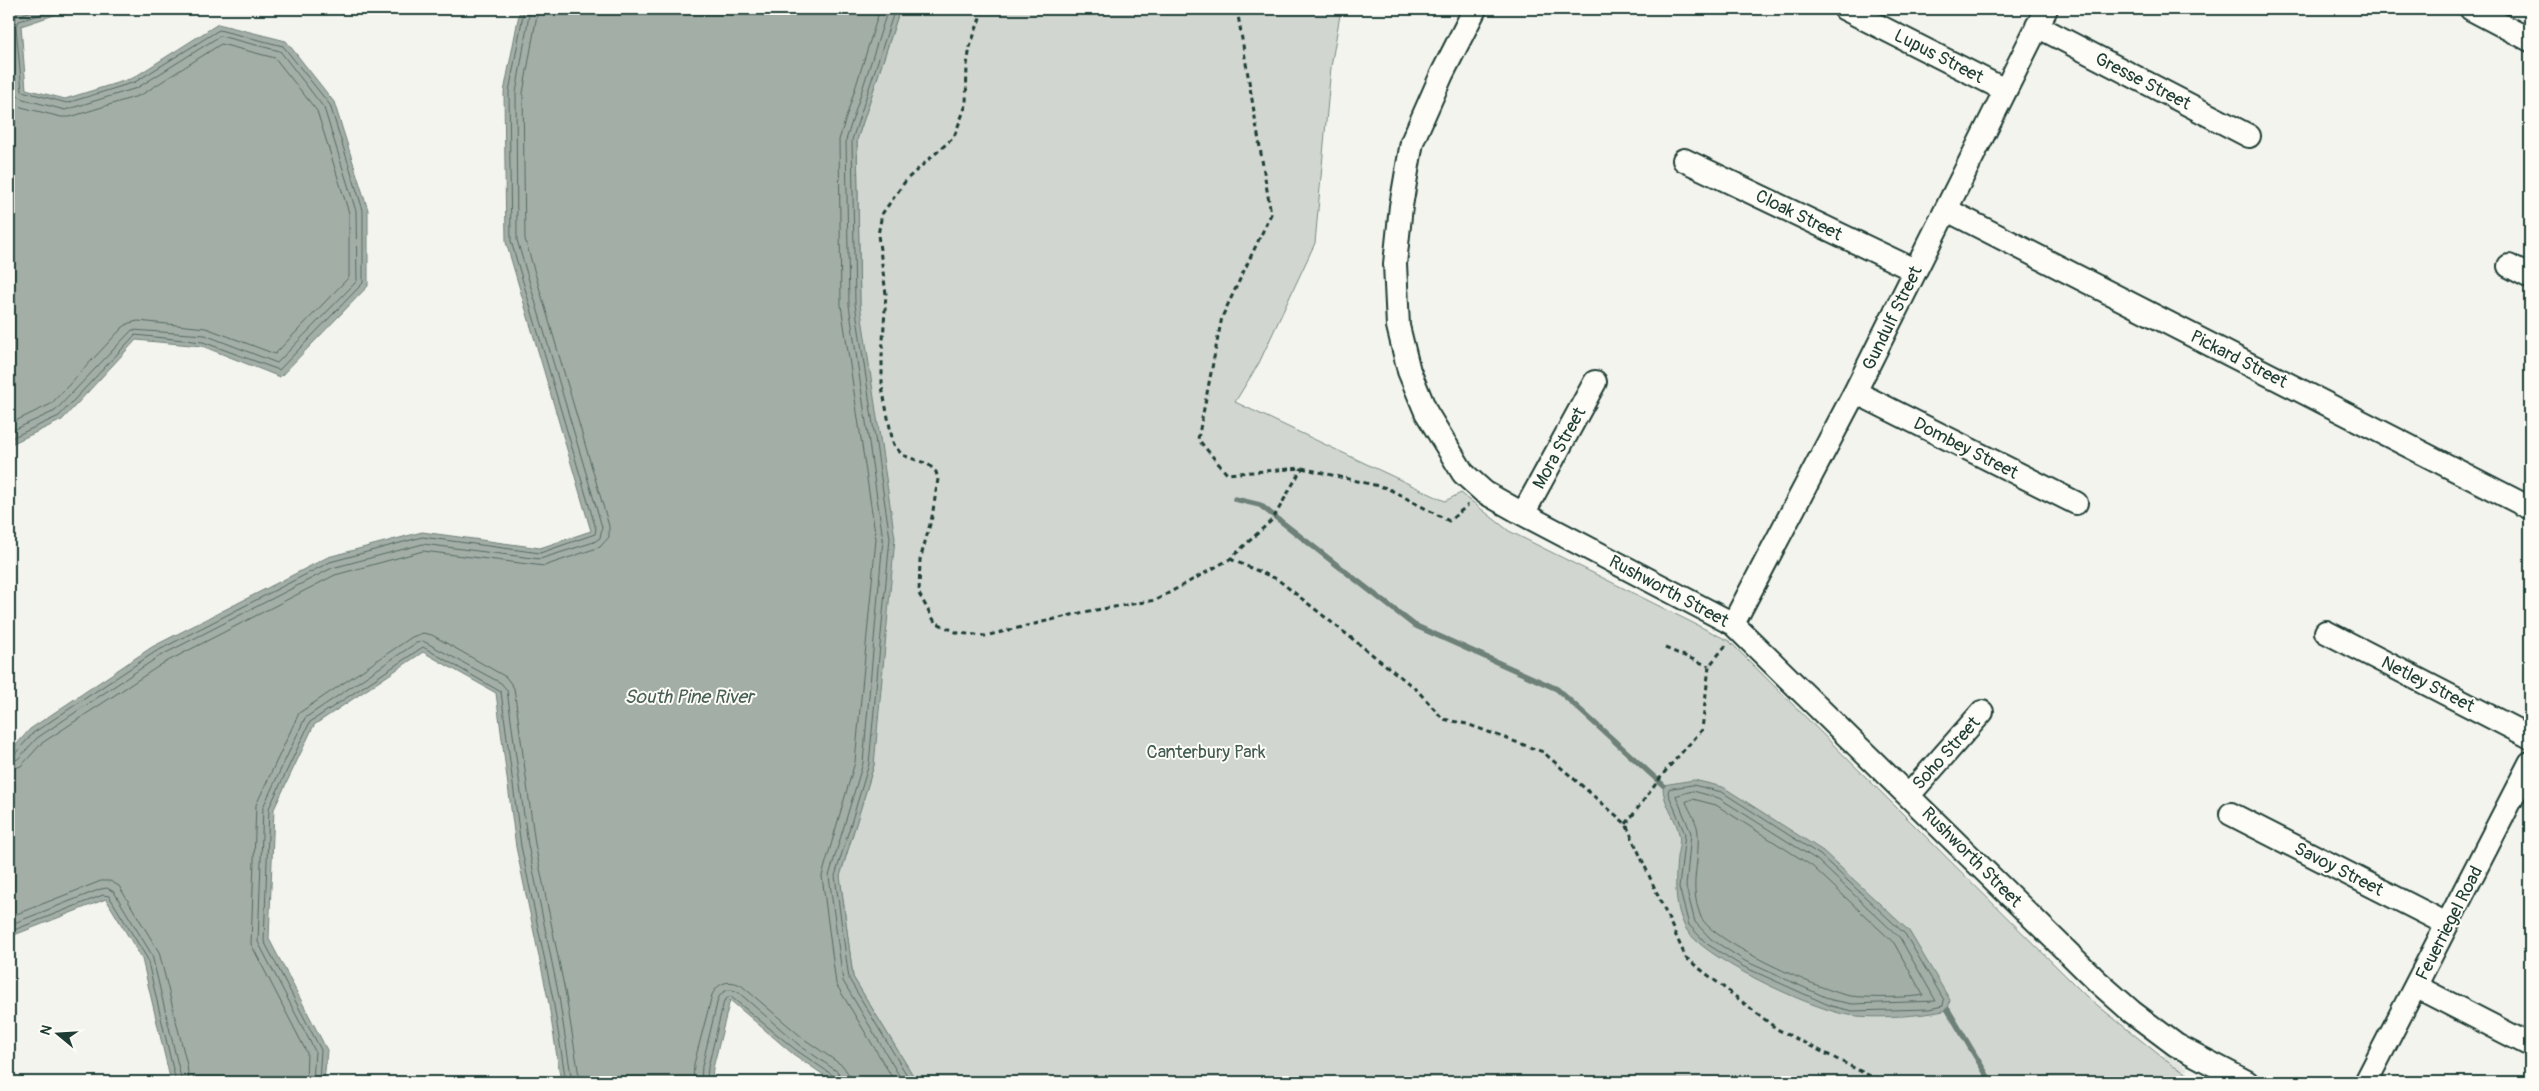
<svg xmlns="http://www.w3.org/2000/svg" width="2539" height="1091" font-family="Pangolin,sans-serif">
<rect width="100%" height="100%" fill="#f4f4ef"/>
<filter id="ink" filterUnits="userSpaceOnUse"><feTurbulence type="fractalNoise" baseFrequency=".02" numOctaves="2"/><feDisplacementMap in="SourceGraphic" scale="10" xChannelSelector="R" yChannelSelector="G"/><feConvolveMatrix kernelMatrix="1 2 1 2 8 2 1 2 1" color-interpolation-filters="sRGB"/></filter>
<g filter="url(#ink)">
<!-- built -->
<path fill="#e2e5df" d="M2165 1054 2188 1068 2179 1082H2148Z"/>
<!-- green -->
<path fill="#d1d6d1" stroke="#788a82" d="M900 9H1341L1331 67 1315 243 1259 363 1235 402 1445 501 1461 493 1509 531 1729 641 2086 996 2173 1066 2203 1082H917L853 977 840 876 874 765 860 304 857 140Z"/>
<!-- water -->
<path fill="#a3aea7" stroke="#6e8179" d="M9 9H72L21 26 26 89 65 99 133 78 218 24 286 41 334 102 368 210V286L280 377 202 346 136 340 62 420 9 445Z
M520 9H900L857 140 860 304 895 538 874 765 840 876 853 977 917 1082H834L793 1054 730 1000 713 1068 712 1082H561L548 999 516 847 496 693 423 652 314 725 274 809 269 939 327 1050 324 1082H171L142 959 106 899 9 937V753L30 729 152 647 328 557 422 532 540 548 591 531 506 242 504 92Z
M1694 780 1723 787 1823 851 1909 931 1950 1000 1948 1010C1924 1016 1873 1019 1849 1015 1816 1011 1699 957 1685 927 1674 905 1675 880 1677 857 1678 850 1681 841 1679 834 1676 817 1662 803 1663 785Z"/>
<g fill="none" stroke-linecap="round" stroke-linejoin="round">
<!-- shore -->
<path stroke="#546a62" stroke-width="1" d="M880 9 839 140 841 305 876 539 855 762 822 876 836 984 895 1082
M888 9 846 140 849 305 883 539 863 763 829 876 843 981 903 1082
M895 9 852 140 855 304 890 538 869 764 835 876 849 979 911 1082
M9 96 21 107 61 117H70L141 95 221 44 275 58 317 111 349 213V277L275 354 206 328 138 321 129 323 122 328 51 404 9 424
M9 432 55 411 132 330 205 335 277 363 357 281 356 211 324 108 280 51 220 36 137 88 65 110 23 99 16 95 10 24 17 16 38 9
M9 439 59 416 135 335 203 342 279 370 363 283V210L330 105 283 46 219 30 135 82 67 103 22 91 16 27 19 21 59 9
M9 756 14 755 33 733 155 652 330 562 422 537 540 553 595 534 596 529 511 241 509 92 524 9
M9 762 18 759 37 738 158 657 332 568 423 544 540 559 594 542 600 538 602 527 517 240 516 93 530 9
M9 770 21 766 42 743 162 664 335 575 423 551 544 566 600 547 609 537V526L525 239 523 93 538 9
M1693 785 1722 792 1820 855 1905 934 1944 1000 1943 1006 1929 1009 1852 1011 1831 1006 1742 966 1707 944 1689 925 1679 887 1685 834 1668 793 1669 789Z
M1693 791 1719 798 1817 860 1900 938 1936 1001 1852 1004 1832 1000 1745 961 1711 939 1695 922 1686 887 1691 833 1676 796Z
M1693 799 1716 805 1812 866 1894 943 1923 995C1911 998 1865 998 1851 996 1824 992 1712 942 1701 917 1688 885 1700 865 1698 834 1698 823 1690 812 1686 802Z
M9 917 101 881H110L119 886 159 952 187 1065 189 1082
M9 925 101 889 107 888 114 892 152 955 182 1082
M9 932 103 895 109 896 147 958 176 1082
M306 1082 307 1053 251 944 256 805 299 713 412 637 423 633 432 635 506 677 514 688 535 844 566 996 580 1082
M313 1082 315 1051 258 942 263 807 305 718 416 643 423 641 501 683 507 690 528 845 559 997 572 1082
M319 1082 321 1050 264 941 269 808 310 722 423 647 501 692 521 846 553 999 566 1082
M693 1082 694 1064 712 995C718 982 730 979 742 986L804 1039 843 1066 849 1075 850 1082
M701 1082 702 1066 718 999C722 990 730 988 738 992L799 1045 838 1072 842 1082
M707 1082 708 1067 724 1001 730 996 796 1050 834 1076 836 1082"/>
<!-- stream -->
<path stroke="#6e8179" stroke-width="5.5" d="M1235 499 1260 505 1414 625 1557 689 1663 785
M1948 1010 1991 1082"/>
<!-- minor casing -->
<g stroke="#1f3d34" stroke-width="26">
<path id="minor" d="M1475 9 1442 74 1412 142 1401 206 1395 264 1398 326 1409 371 1426 412 1463 473 1484 492 1523 514 1733 624 2097 981 2132 1012 2176 1045 2247 1082
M1845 9 2005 90
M2471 9 2530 40
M2037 26 2249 136
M1684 160 1914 270
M1947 210 2530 508
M2509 266 2530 277
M1855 392 2076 503
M1523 514 1595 382
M1733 624 1855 392 2046 9
M2326 632 2530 737
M1909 795 1982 712
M2231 814 2447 924
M2417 987 2530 1045
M2366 1082 2530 763"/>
</g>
<!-- path -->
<path stroke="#1f3d34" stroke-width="3" stroke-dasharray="5 4" stroke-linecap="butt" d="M983 9 970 47 967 65 966 105 954 137 907 179 882 214 878 235 886 294 882 356V387L893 443 902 455 928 464 936 472 938 479 932 517 920 560 919 594 935 622 958 633 985 636 1084 612 1156 600 1230 559 1273 519 1302 468
M1237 9 1271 214 1222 317 1198 439 1227 474 1302 468 1387 488 1449 521 1468 505
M1230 559 1277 579 1417 690 1443 719 1467 724 1543 752 1626 824 1686 958 1777 1029 1872 1077 1898 1082
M1665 648 1709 666
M1626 824 1667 769 1702 730 1709 666 1727 644"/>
<!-- minor -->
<use href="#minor" stroke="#fdfcf7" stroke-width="22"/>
</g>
</g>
<g text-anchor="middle" stroke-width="4" stroke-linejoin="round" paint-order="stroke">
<!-- street labels -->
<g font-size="18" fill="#1f3d34" stroke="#fdfcf7">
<text transform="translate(1939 56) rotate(27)" y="6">Lupus Street</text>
<text transform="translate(2143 81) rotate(27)" y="6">Gresse Street</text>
<text transform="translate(1799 215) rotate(26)" y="6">Cloak Street</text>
<text transform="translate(1892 318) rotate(-64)" y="6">Gundulf Street</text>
<text transform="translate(2239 359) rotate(27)" y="6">Pickard Street</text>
<text transform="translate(1559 448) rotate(-61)" y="6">Mora Street</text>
<text transform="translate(1966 448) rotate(27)" y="6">Dombey Street</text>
<text transform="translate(1669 591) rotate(28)" y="6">Rushworth Street</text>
<text transform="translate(2428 684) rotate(27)" y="6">Netley Street</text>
<text transform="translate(1946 753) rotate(-48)" y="6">Soho Street</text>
<text transform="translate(1972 857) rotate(45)" y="6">Rushworth Street</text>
<text transform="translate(2339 869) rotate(27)" y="6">Savoy Street</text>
<text transform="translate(2449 923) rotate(-63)" y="6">Feuerriegel Road</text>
</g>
<!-- park labels -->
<g font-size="18" fill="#435c53" stroke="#fdfcf7">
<text x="1206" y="758">Canterbury Park</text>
</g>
<!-- water labels -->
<g font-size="19" font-style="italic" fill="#475f56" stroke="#fdfcf7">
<text x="689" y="703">South Pine River</text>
</g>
</g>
<!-- margin -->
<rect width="2539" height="1091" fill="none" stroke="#fdfcf7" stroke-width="30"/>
<rect x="15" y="15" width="2509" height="1061" fill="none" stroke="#1f3d34" stroke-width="2" filter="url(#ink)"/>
<!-- north arrow -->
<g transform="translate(58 1034) rotate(288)" stroke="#fdfcf7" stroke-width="4" paint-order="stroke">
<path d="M0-4L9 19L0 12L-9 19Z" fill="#1f3d34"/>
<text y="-8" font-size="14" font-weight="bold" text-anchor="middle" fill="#1f3d34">N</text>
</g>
</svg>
